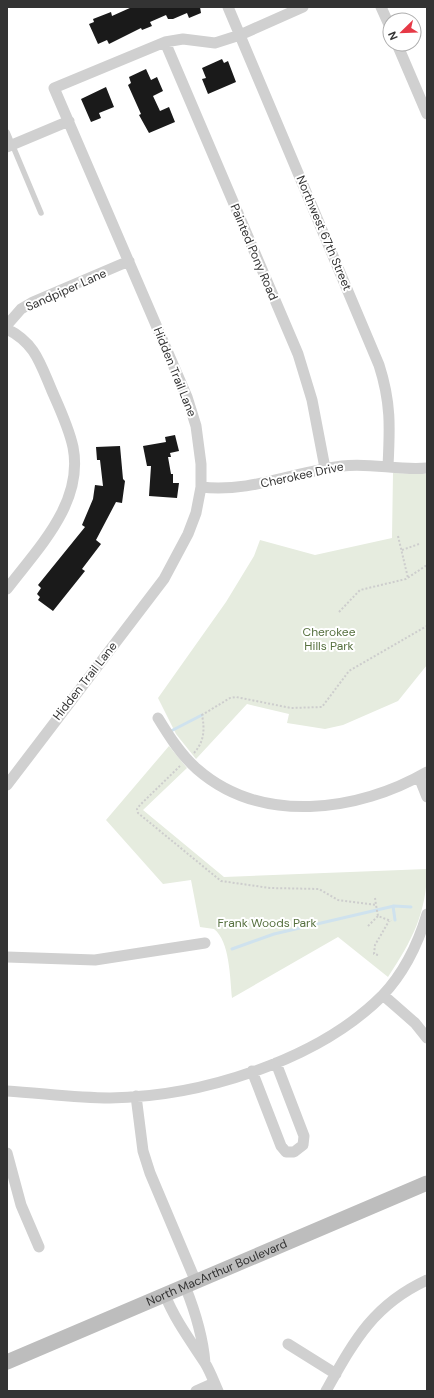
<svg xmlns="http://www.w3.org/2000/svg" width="434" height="1398" font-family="'DM Sans',sans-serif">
<rect width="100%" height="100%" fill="#fff"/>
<!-- green -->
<path fill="#e6ecdf" d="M393 473 427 474V665L398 701 343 725 325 729 287 723 289 714 247 704 196 759 176 734 158 698 226 602 254 556 260 540 315 555 392 538Z
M169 746 187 768 143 810 224 877 427 869C427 912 412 941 388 977L338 937 232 998C230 979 230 941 214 929L200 927 191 880 163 884 106 820Z"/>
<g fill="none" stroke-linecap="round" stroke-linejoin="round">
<!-- stream -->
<path stroke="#cfe2ee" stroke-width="3" d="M169 732 202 715
M393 906 395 920
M232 949 274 934 394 906 411 907"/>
</g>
<!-- building -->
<path fill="#1a1a1a" d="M132 7H200L201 13 189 18 187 13 173 19H168L166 15 150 22 152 26 142 30 141 28 109 44 107 40 98 44 89 24 94 22 93 19 111 12 112 16Z
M222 59 224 63 228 61 236 82 208 94 202 79 206 78 202 68Z
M146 69 151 80 157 77 163 91 153 96 160 111 169 107 175 122 149 133 139 115 141 114 128 85 131 83 129 77Z
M106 87 114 107 99 113 101 118 91 122 81 99Z
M175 435 179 451 170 453 171 457H168L171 474H173V483H179L177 498 149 496 151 466H147L143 446 166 442 165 437Z
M120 446 123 479 125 481 122 503 116 502 96 540 101 544 82 569 85 571 53 611 38 600 40 597 37 594 41 588 38 585 85 527 82 525 93 499 95 485 103 486 100 460H97L96 447Z"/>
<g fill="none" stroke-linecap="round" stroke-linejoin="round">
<!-- path -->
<path stroke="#cdcdcd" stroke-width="2" stroke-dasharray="2 2" stroke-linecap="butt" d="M398 536 408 578
M402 550 419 544
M339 612 360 590 406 579 427 565
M194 753C204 742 205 730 202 715L230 698 236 697 291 708 322 707 349 671 427 626
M180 766 140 805 137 809 138 813 221 881 270 888 319 889 338 900 376 905 378 916 391 921
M375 898 376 905
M368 926 378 916
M378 955 374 954 375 945 389 921"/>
<!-- service -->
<path stroke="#d0d0d0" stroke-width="5.5" d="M7 132 41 213"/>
<!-- minor -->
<path stroke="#d0d0d0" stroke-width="11" d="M228 7 379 365C391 402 390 427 388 466
M381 7 390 27
M165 42 298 354 312 400 325 468
M397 44 427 114
M7 147 69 121
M7 325 21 309 33 302 129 261
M7 329C35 343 40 363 52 391 60 409 69 428 73 447 84 503 38 548 7 589
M201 487C249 493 294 472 342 466 370 462 399 471 427 468
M158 718C169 736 181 755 197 769 261 825 358 812 427 772
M419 777 427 797
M7 785 164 579 188 534 196 513 201 487V464L196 426 187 397 54 88 165 42 183 39 215 43 240 35 303 7
M7 957 95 960 205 943
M383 995 415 1023 427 1038
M252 1071 281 1146 286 1152H294L303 1145 304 1136 276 1063
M7 1091C41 1093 75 1098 110 1098 200 1097 317 1061 382 996 403 974 418 944 427 914
M136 1096 143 1151 150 1173 196 1282
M7 1153 21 1205 39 1247
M185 1286C195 1311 203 1337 205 1363
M165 1295C175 1320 190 1340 205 1363 210 1371 214 1382 218 1391
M288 1344 336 1374
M196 1391 214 1383
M326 1391C354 1341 373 1305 427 1280"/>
<!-- secondary -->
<path stroke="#bdbdbd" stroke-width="15" id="s1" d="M7 1362 427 1183"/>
</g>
<g text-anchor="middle" stroke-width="4" stroke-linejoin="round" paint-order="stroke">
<!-- street labels -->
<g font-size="12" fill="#333" stroke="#fff">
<text transform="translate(324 233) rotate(67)" y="4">Northwest 67th Street</text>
<text transform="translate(254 252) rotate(67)" y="4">Painted Pony Road</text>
<text transform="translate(66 290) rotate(-24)" y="4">Sandpiper Lane</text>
<text transform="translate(175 372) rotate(68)" y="4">Hidden Trail Lane</text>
<text transform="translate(302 475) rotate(-12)" y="4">Cherokee Drive</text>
<text transform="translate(85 681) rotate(-52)" y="4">Hidden Trail Lane</text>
<text dy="4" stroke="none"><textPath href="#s1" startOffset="228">North MacArthur Boulevard</textPath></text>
</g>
<!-- park labels -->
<g font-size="12" fill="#56703f" stroke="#fff">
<text x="329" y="636">Cherokee<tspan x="329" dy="14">Hills Park</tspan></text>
<text x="267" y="927">Frank Woods Park</text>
</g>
</g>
<!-- border -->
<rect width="434" height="1398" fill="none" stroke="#333333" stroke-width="16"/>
<!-- north arrow -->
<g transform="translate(402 32) rotate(247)"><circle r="19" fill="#ffffff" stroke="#adadad"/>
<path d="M0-3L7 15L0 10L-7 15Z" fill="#e63946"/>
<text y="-6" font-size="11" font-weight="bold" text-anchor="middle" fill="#333333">N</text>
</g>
</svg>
